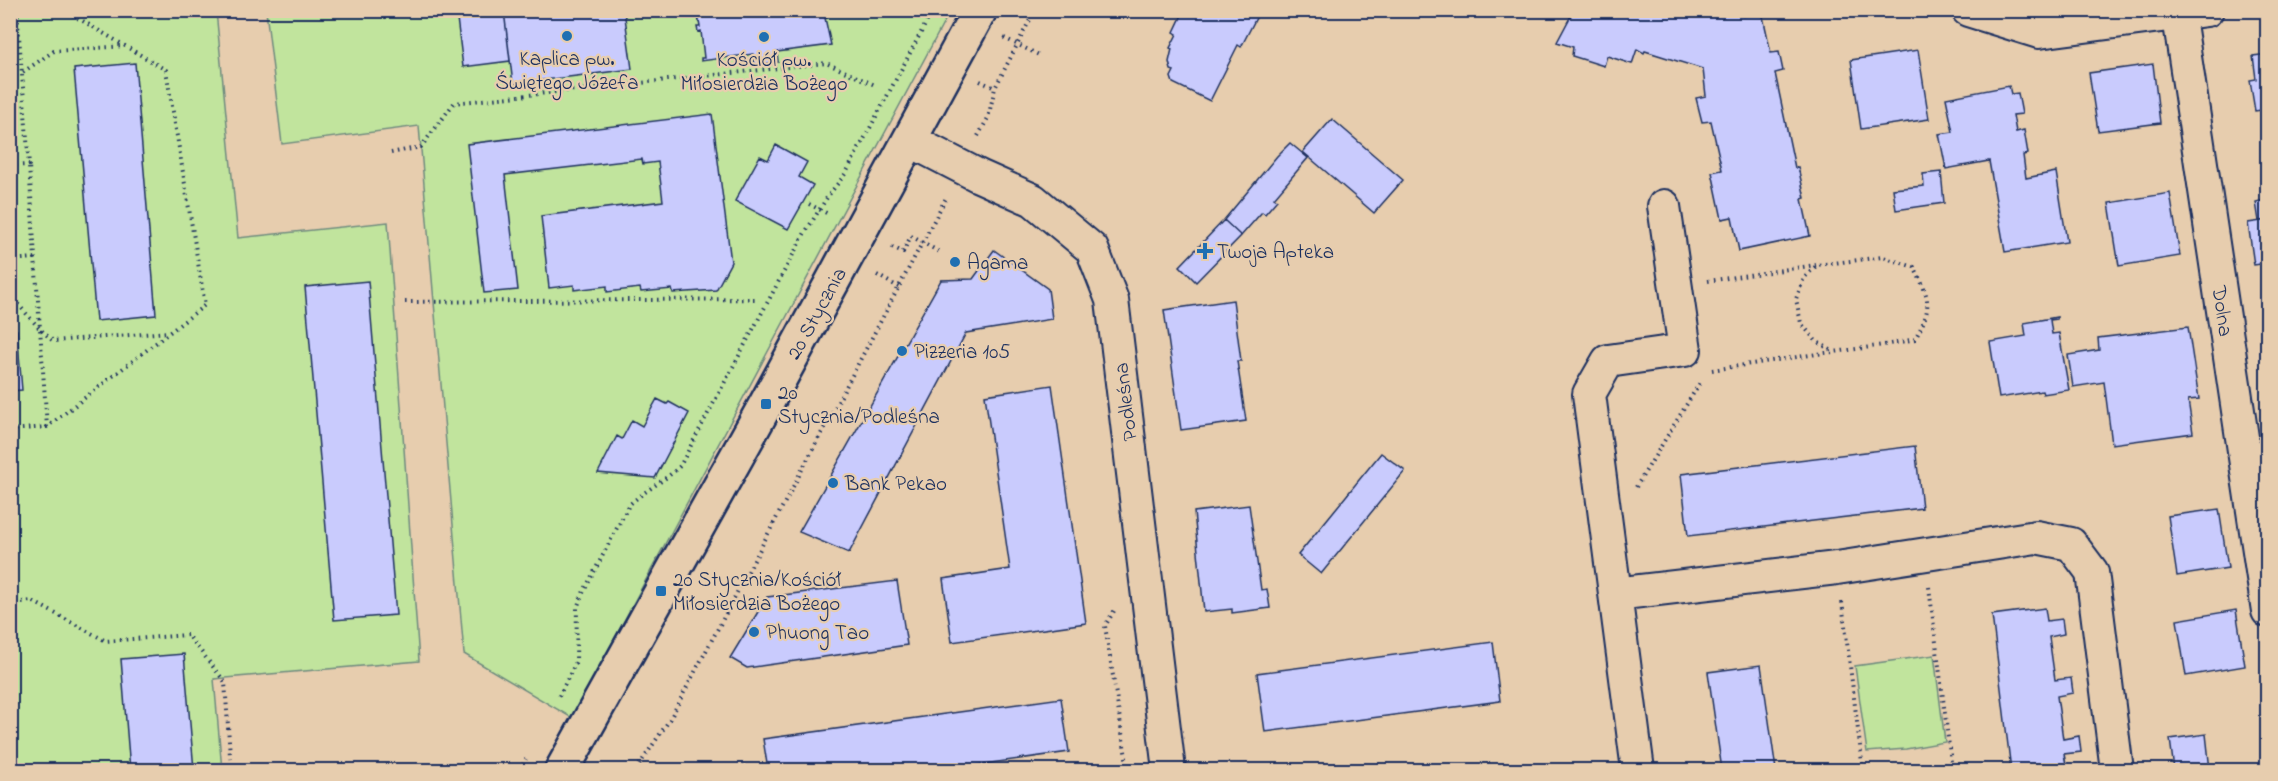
<svg xmlns="http://www.w3.org/2000/svg" width="2278" height="781" font-family="'Indie Flower',sans-serif">
<rect width="100%" height="100%" fill="#e7cdae"/>
<filter id="ink" filterUnits="userSpaceOnUse"><feTurbulence type="fractalNoise" baseFrequency=".0167" numOctaves="2"/><feDisplacementMap in="SourceGraphic" scale="12" xChannelSelector="R" yChannelSelector="G"/><feConvolveMatrix kernelMatrix="1 2 1 2 8 2 1 2 1" color-interpolation-filters="sRGB"/></filter>
<g filter="url(#ink)">
<!-- green -->
<path fill="#c1e49d" stroke="#6e8a7e" stroke-width="1.5" d="M10 11H216L238 238 388 222 419 661 214 679 222 770H12Z
M266 11H950L572 718 464 654 419 126 282 144Z
M1934 655 1945 742 1906 749 1867 752 1855 666Z"/>
<!-- building -->
<path fill="#c9cbfd" stroke="#1b2f5e" stroke-width="1.5" d="M456 10H507L504 11 510 61 463 67Z
M624 10 632 69 513 84 504 11Z
M697 10H825L827 14V18H825L831 45 777 52 778 62 755 65 753 54 701 61V58H704L701 31 698 32 697 27H700Z
M1178 10H1250L1258 14 1241 47 1238 45 1210 101 1173 83 1171 77 1174 71 1171 70 1169 62 1172 49 1170 48 1177 34 1174 32 1182 15Z
M1574 10H1742L1743 16 1762 12 1771 53 1779 52 1783 71 1775 73 1795 168 1798 167 1805 198 1802 199 1810 236 1739 251 1732 217 1722 219 1712 172 1722 170 1711 121 1702 122 1696 98 1706 96 1703 69 1645 51 1644 53 1637 49 1632 64 1607 56 1604 66 1572 56 1573 47 1557 42Z
M1918 50 1929 119 1861 129 1851 60Z
M2268 54V109L2255 111 2250 80 2256 79 2253 56Z
M135 63 156 315 96 321 74 69Z
M2153 64 2160 123 2098 131 2089 73Z
M2009 86 2011 94 2018 93 2022 114 2013 115 2016 132 2024 130 2028 154 2023 155 2026 178 2056 172 2067 242 2005 252 1989 161 1946 169 1939 134 1953 132 1946 98Z
M712 114 731 262 716 290 673 293 672 289 641 292 640 288 607 292V286L574 290V285L549 288 541 216 663 201 658 162 643 164 642 159 505 175 518 290 484 293 467 144Z
M1332 119 1403 180 1374 213 1303 152Z
M1290 143 1308 158 1274 198 1277 200 1265 214 1262 212 1241 236 1224 220 1277 156Z
M776 145 807 162 799 177 813 185 788 229 735 201 760 156 768 160Z
M1941 172 1944 203 1896 210 1893 189 1924 186 1923 174Z
M2170 193 2180 256 2119 266 2109 203Z
M2268 199V220L2259 221 2256 202Z
M1224 220 1241 236 1196 282 1180 266Z
M2268 220V263L2254 265 2248 223Z
M994 250 1048 289 1052 319 966 333 849 553 799 532 941 280 973 279Z
M368 281 396 615 334 620 305 287Z
M1233 300 1241 361H1237L1246 421 1181 430 1164 310Z
M2057 317V319L2050 320 2052 334 2059 333 2069 390 2043 394 2042 391 1999 398 1990 342 2026 336 2024 323Z
M2188 327 2199 399 2188 400 2193 433 2112 444 2104 382 2073 387 2068 355 2099 350 2098 338Z
M10 330H17L22 390 10 391Z
M1052 385 1086 623 952 642 943 579 1010 569 985 395Z
M657 399 667 404 669 402 689 413 655 478 598 473 617 436 622 439 632 420 642 426Z
M1915 446 1922 508 1688 536 1681 474Z
M1381 453 1405 471 1321 574 1298 555Z
M1249 505 1261 590 1267 589 1270 608 1232 613V609L1204 612 1194 512Z
M2219 509 2228 568 2177 576 2168 516Z
M897 581 907 645 747 668 730 658 767 597Z
M2045 608 2047 621 2062 619 2064 634 2049 637 2055 680 2071 678 2073 693 2057 696 2063 739 2079 736 2081 752 2064 754 2067 770H2011L1992 615Z
M2236 610 2245 666 2186 676 2177 620Z
M1493 642 1500 701 1265 732 1257 673Z
M184 654 194 770H130L121 659Z
M1761 665 1776 770H1722L1708 672Z
M1061 698 1069 752 940 770H768L763 739Z
M2206 734 2210 770H2174L2170 739Z"/>
<g fill="none" stroke-linecap="round" stroke-linejoin="round">
<!-- street casing -->
<g stroke="#1b2f5e" stroke-width="36">
<path id="street" d="M1968 10 2039 32 2207 10
M2178 10 2268 611
M911 141 979 176 1033 200 1092 249 1112 300 1169 770
M1615 594 1837 568 2036 537 2071 544 2092 572 2117 770
M1638 770 1589 394 1608 361 1685 350 1664 206"/>
</g>
<!-- secondary casing -->
<g stroke="#1b2f5e" stroke-width="38">
<path id="secondary" d="M562 770 766 404 980 10"/>
</g>
<!-- path -->
<path stroke="#1b2f5e" stroke-width="4" stroke-dasharray="1.5 4.5" stroke-linecap="butt" d="M1004 38 1039 55
M23 72 54 51 125 46
M980 81 995 88
M978 136 988 118 995 88 1035 10
M391 153 421 147 454 103 826 63 877 86
M10 166 29 165 17 10
M809 204 830 215
M892 247 903 252 911 236 941 253
M35 258 47 427
M10 260 35 258 29 165
M877 275 900 288
M1708 281 1816 265
M10 295 40 329 53 341 169 332
M405 302 759 299
M1712 370 1817 354C1850 350 1883 346 1915 339 1933 307 1930 299 1914 267L1883 257 1817 265 1804 278 1796 299 1801 323 1816 341 1834 352
M10 430 47 427 205 305 166 70 64 10
M1636 487 1701 381
M1929 587 1952 770
M1842 602 1863 770
M10 603 32 601 106 641 188 635 225 682 231 770
M1114 611 1105 626 1128 770
M559 696 576 662 577 608 582 595 629 505C645 490 665 481 680 466L803 236 828 196 846 173 933 10
M520 770 526 759
M636 770 670 719 947 196"/>
<!-- street -->
<use href="#street" stroke="#e7cdae" stroke-width="32"/>
<!-- secondary -->
<use href="#secondary" stroke="#e7cdae" stroke-width="33"/>
</g>
</g>
<!-- markers -->
<g fill="#1f6fb2" stroke="#e7cdae" stroke-width="2">
<circle cx="567" cy="36" r="6"/>
<circle cx="764" cy="37" r="6"/>
<path d="M1202 242h6v6h6v6h-6v6h-6v-6h-6v-6h6z"/>
<circle cx="955" cy="262" r="6"/>
<circle cx="902" cy="351" r="6"/>
<rect x="760" y="398" width="12" height="12" rx="3"/>
<circle cx="833" cy="483" r="6"/>
<rect x="655" y="585" width="12" height="12" rx="3"/>
<circle cx="754" cy="632" r="6"/>
</g>
<g text-anchor="middle" stroke-width="4.5" stroke-linejoin="round" paint-order="stroke">
<!-- poi labels -->
<g font-size="21" fill="#1b2f5e" stroke="#e7cdae" text-anchor="start">
<text x="567" y="65" text-anchor="middle">Kaplica pw.<tspan x="567" dy="24">Świętego Józefa</tspan></text>
<text x="764" y="66" text-anchor="middle">Kościół pw.<tspan x="764" dy="24">Miłosierdzia Bożego</tspan></text>
<text x="1217" y="258">Twoja Apteka</text>
<text x="967" y="269">Agama</text>
<text x="914" y="358">Pizzeria 105</text>
<text x="778" y="399">20<tspan x="778" dy="24">Stycznia/Podleśna</tspan></text>
<text x="845" y="490">Bank Pekao</text>
<text x="673" y="586">20 Stycznia/Kościół<tspan x="673" dy="24">Miłosierdzia Bożego</tspan></text>
<text x="766" y="639">Phuong Tao</text>
</g>
<!-- street labels -->
<g font-size="21" fill="#1b2f5e" stroke="#e7cdae">
<text transform="translate(2223 311) rotate(82)" y="7">Dolna</text>
<text transform="translate(816 313) rotate(-61)" y="7">20 Stycznia</text>
<text transform="translate(1125 402) rotate(-97)" y="7">Podleśna</text>
</g>
</g>
<!-- margin -->
<rect width="2278" height="781" fill="none" stroke="#e7cdae" stroke-width="36"/>
<rect x="18" y="18" width="2242" height="745" fill="none" stroke="#1b2f5e" stroke-width="2" filter="url(#ink)"/>
</svg>
